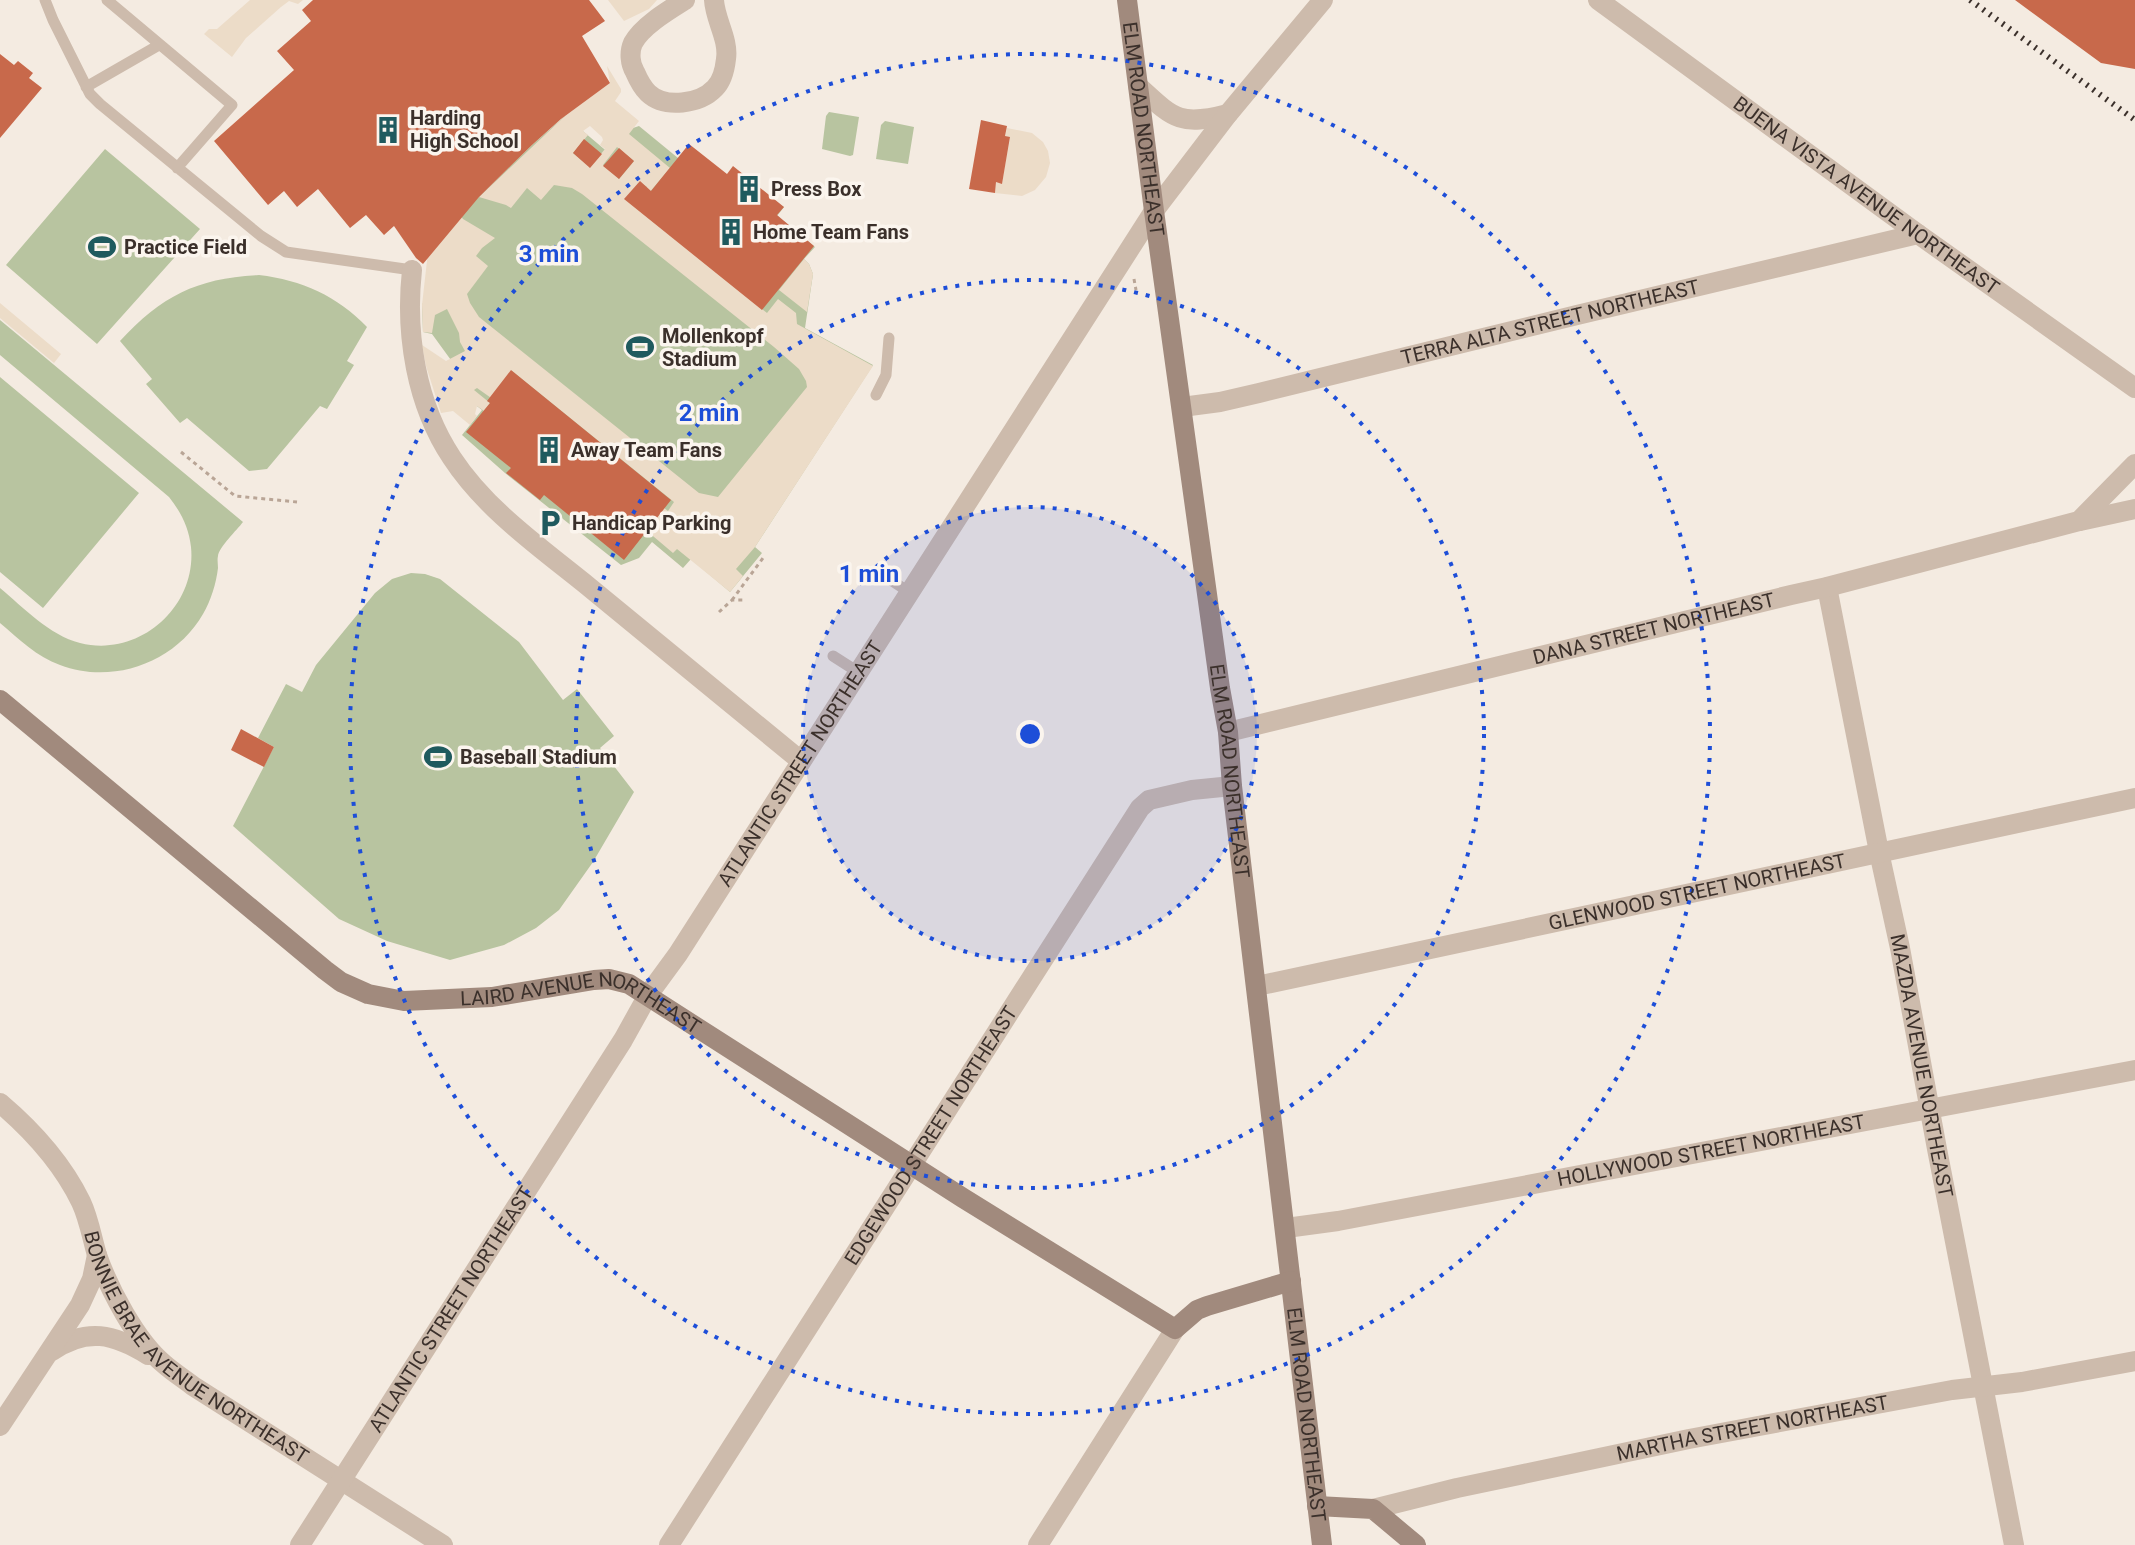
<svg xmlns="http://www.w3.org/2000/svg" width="2135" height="1545" font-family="Roboto,sans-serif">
<rect width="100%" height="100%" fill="#f4ebe1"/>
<!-- green -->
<path fill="#b8c4a0" d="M829 112 859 117 853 155 850 156 822 149 826 116Z
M565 116 610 154 633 128 639 126 678 158 726 174 784 207 777 216 815 247 804 259 809 264 813 274 805 328 873 365 755 547 762 553 730 592 691 559 683 568 652 542 639 558 621 565 505 473 462 435 482 410 455 389 464 378 432 334 423 332 422 305 460 215 532 145Z
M885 121 914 127 908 164 876 159 881 125Z
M105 149 200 229 97 344 6 265Z
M259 275C302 280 337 296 367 327L347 361 354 365 327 409 320 406 267 469 249 471 187 418 180 423 146 384 152 379 120 341C162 295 198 278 259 275Z
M0 320 243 522C237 530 219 547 218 556 217 560 218 564 218 568 216 584 211 600 203 614 175 663 112 685 60 665 37 657 19 639 0 623V588C24 608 49 635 80 643 139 658 197 607 191 547 189 528 181 512 169 497L0 355Z
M0 377 139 493 43 608 0 572Z
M411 573 425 574 440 579 519 642 563 700 577 689 614 736 600 748 634 792 593 862 559 910 536 928 504 945 450 960 387 941 339 919 233 826 274 747 258 738 286 684 302 692 316 665 375 593 392 579Z"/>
<!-- plaza -->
<path fill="#ecdcc8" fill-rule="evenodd" d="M250 0H303L298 4 289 1 281 7 246 38 232 57 204 34 209 29H217Z
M608 0H657L649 9 624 21Z
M607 66 621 89V92L615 101 639 121 629 134 670 168 649 193 645 190 647 187 641 183 625 199 767 313 778 299 796 313 797 324 873 366 755 547 736 569 743 576 730 592 677 549 673 553 647 531 664 508 668 511 674 502 512 371 494 400 477 388 474 390 490 403 484 411 477 406 475 414 477 416 470 425 453 411 441 413 426 366 422 345 446 361 465 351 460 342 459 333 447 309 435 315 432 333 423 332 422 305 428 252 460 215 463 219 495 238 482 248 476 256 488 266 467 294 470 303 479 317 699 493 718 497 807 387 806 381 799 369 774 347 582 194 572 188 554 185 541 200 527 188 511 208 506 205 479 197 565 116 610 83ZM590 126 602 137 603 140 600 145 605 149 590 167 573 153 588 135 583 131ZM617 147 634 161 619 179 603 165Z
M1007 128 1032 133 1043 142 1048 151 1050 163 1046 177 1035 190 1022 196 995 193 996 182 1002 183 1010 138 1005 136Z
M804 259 809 264 813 274 807 312 779 290Z
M0 303 61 354 54 363 0 318Z"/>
<!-- building -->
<path fill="#c8694b" d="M313 0H589L605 21 582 36 610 83 561 119 532 145 479 197 423 264 416 258 394 226 384 235 366 215 350 228 318 189 297 207 284 191 268 205 214 141 294 70 277 51 311 21 302 10Z
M2015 0H2135V69L2101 63Z
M0 54 14 65 18 61 33 73 29 78 42 88 0 138Z
M981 120 1007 126 1005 136 1010 137 1002 184 996 182 995 193 969 189Z
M584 139 602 154 590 168 573 153Z
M689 144 727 174 733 166 784 207 777 215 814 246 762 310 624 199 640 181 651 191Z
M619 148 634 161 619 179 603 166Z
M511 370 671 500 624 560 544 495 540 500 506 473 511 468 466 432 490 403 487 401Z
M241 729 274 747 264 767 231 750Z"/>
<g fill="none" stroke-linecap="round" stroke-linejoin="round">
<!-- path -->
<path stroke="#b9a596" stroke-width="3" stroke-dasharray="4 4" stroke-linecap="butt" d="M1134 279 1136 290
M181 452 235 496 297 502
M732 600 763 558
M719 612 732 600H744"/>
<!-- lane -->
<path stroke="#cdbbac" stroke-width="11" d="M45 0 53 20 90 94 100 104 261 236 286 252 412 270
M107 0 232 105 177 168
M86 87 159 45
M876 395 886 375 889 338
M883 575 909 592
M833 656 858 672"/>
<!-- street -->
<g stroke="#cdbbac" stroke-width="20">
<path d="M685 0C669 10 642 26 633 43 629 52 630 64 635 72 638 79 642 87 648 93 665 109 700 104 715 88 722 81 725 68 726 59 729 39 715 20 714 0"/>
<path id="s1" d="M1598 0 1918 234 2135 388"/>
<path d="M1138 86C1173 118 1179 127 1228 114"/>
<path d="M412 270C405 334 416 404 452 458 486 510 541 548 589 587 660 645 730 703 801 761"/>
<path id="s2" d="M1182 407 1220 402 1259 393 1577 315 1918 234"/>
<path d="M2080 521 2135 509"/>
<path id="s3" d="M1827 587 1879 852 1900 948 1937 1149 2014 1545"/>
<path id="s4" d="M1228 732 1791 595 1827 587 2079 521 2135 464"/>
<path id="s5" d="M1257 986 2135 798"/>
<path id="s6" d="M0 1103C33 1131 62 1163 81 1202 89 1219 92 1238 97 1255 109 1289 136 1341 164 1364 173 1372 184 1379 193 1386L443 1545"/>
<path id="s7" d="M1286 1228 1338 1221 2135 1070"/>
<path d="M52 1351C87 1327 114 1334 148 1355"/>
<path d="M0 1426 80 1305 92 1279 97 1255"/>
<path id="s8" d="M1373 1509 1457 1488 1689 1439 1952 1390 2022 1382 2135 1361"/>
<path id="s9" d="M300 1545 623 1040 648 995 678 954 1154 211 1228 114 1323 0"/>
<path id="s10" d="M669 1545 1140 808 1149 800 1192 790 1232 786"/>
<path d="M1038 1545 1175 1329"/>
</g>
<!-- secondary -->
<g stroke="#a18a7d" stroke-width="20">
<path id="s11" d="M1127 0 1154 211 1220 688 1228 732 1232 786 1322 1545"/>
<path id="s12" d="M0 700 325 970 341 982 368 994 404 1001 492 997 594 980 609 979 629 984 963 1198 1175 1329 1197 1310 1207 1306 1291 1281"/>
<path d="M1317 1506 1373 1509 1416 1545"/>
</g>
<!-- rail -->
<path stroke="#3b302b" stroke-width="6" stroke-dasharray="2 6" stroke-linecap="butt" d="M1970 0 2135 120"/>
</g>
<!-- distance rings -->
<circle cx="1030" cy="734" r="227" fill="#1d4ed8" fill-opacity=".12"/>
<g fill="none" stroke="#1d4ed8" stroke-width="4" stroke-dasharray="4 8">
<circle cx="1030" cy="734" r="227"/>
<circle cx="1030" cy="734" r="454"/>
<circle cx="1030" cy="734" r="680"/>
</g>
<!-- icons -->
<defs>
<g id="building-bare" transform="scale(2.16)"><path d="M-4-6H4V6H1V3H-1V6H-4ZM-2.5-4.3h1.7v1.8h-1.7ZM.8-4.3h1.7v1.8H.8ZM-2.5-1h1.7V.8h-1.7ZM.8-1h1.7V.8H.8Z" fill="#1f5a5e" stroke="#fbf5ee" stroke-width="2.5" paint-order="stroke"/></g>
<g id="stadium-bare" transform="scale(2.16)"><path d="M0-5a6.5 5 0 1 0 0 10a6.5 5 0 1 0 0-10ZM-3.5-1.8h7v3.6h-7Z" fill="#1f5a5e" stroke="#fbf5ee" stroke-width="2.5" paint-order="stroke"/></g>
<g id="parking-bare" transform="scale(2.16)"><path d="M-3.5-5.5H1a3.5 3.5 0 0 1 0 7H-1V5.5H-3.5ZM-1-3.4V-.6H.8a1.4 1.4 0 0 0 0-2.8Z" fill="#1f5a5e" stroke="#fbf5ee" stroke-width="2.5" paint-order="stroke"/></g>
</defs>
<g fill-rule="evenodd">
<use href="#building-bare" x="388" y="130"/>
<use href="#building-bare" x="749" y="189"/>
<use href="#building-bare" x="731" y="232"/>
<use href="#stadium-bare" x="102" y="247"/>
<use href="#stadium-bare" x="640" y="347"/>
<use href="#building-bare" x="549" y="450"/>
<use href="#parking-bare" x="550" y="523"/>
<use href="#stadium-bare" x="438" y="757"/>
</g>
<g text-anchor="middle" stroke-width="7" stroke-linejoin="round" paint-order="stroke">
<!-- poi labels -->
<g font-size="20" font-weight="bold" fill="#3b302b" stroke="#fbf5ee" text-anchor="start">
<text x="410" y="125">Harding<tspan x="410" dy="23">High School</tspan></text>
<text x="771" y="196">Press Box</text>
<text x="753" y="239">Home Team Fans</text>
<text x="124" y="254">Practice Field</text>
<text x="662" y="343">Mollenkopf<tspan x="662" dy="23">Stadium</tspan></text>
<text x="571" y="457">Away Team Fans</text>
<text x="572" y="530">Handicap Parking</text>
<text x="460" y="764">Baseball Stadium</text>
</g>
<!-- street labels -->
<g font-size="20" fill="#3b302b" stroke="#fbf5ee">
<text dy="7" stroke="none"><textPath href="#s11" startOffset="130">ELM ROAD NORTHEAST</textPath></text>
<text dy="7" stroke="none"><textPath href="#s1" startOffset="332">BUENA VISTA AVENUE NORTHEAST</textPath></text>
<text dy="7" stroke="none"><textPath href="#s2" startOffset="378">TERRA ALTA STREET NORTHEAST</textPath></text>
<text dy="7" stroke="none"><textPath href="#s4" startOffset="438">DANA STREET NORTHEAST</textPath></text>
<text dy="7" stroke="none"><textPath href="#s9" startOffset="928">ATLANTIC STREET NORTHEAST</textPath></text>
<text dy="7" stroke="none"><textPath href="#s11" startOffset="778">ELM ROAD NORTHEAST</textPath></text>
<text dy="7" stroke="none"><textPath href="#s5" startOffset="450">GLENWOOD STREET NORTHEAST</textPath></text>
<text dy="7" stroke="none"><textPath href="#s12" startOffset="692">LAIRD AVENUE NORTHEAST</textPath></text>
<text dy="7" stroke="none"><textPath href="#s3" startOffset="488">MAZDA AVENUE NORTHEAST</textPath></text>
<text dy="7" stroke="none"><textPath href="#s10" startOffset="486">EDGEWOOD STREET NORTHEAST</textPath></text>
<text dy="7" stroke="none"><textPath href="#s7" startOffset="432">HOLLYWOOD STREET NORTHEAST</textPath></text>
<text dy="7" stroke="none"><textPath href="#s9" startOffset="280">ATLANTIC STREET NORTHEAST</textPath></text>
<text dy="7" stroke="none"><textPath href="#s6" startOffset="322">BONNIE BRAE AVENUE NORTHEAST</textPath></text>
<text dy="7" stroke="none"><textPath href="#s11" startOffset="1426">ELM ROAD NORTHEAST</textPath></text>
<text dy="7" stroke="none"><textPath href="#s8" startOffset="388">MARTHA STREET NORTHEAST</textPath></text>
</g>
</g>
<circle cx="1030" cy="734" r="12" fill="#1d4ed8" stroke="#fbf5ee" stroke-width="4"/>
<g font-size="24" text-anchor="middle" font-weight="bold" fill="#1d4ed8" stroke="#fbf5ee" stroke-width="7" stroke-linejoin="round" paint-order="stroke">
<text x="549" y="262">3 min</text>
<text x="709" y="421">2 min</text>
<text x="869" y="582">1 min</text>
</g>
</svg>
